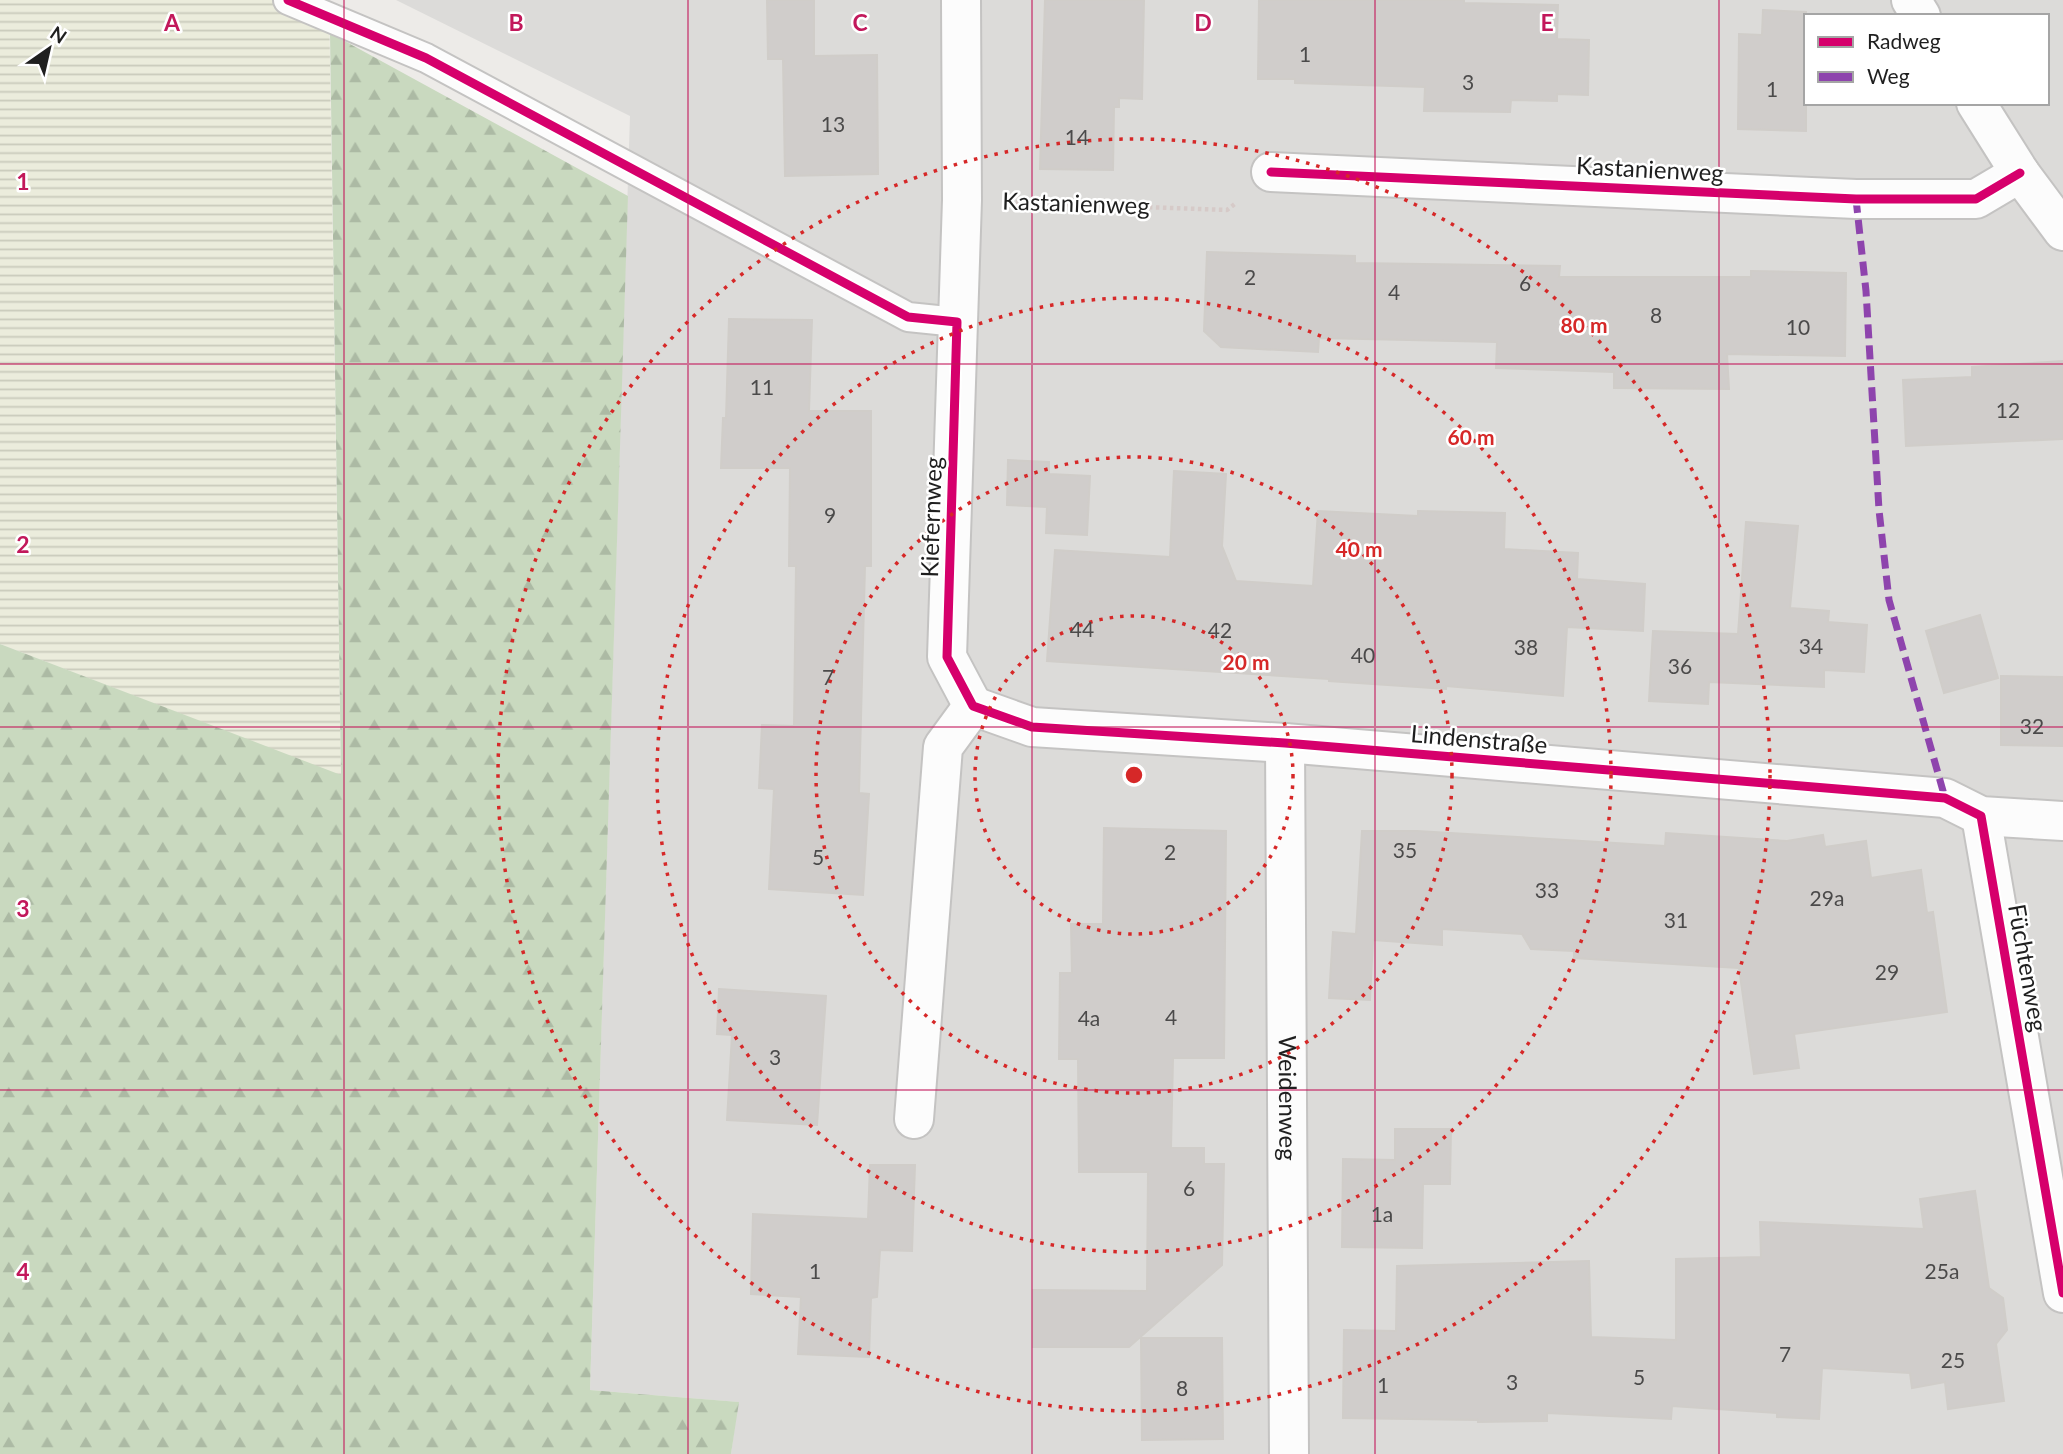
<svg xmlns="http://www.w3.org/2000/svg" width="2063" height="1454" font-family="Lato,sans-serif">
<defs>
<pattern id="farmland-rules" width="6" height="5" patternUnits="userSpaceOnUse" patternTransform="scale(1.75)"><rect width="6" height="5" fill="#ebecdc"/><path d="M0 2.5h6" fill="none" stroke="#c9cabc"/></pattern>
<pattern id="forest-firs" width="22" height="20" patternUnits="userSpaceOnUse" patternTransform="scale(1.75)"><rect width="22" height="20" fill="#c9d9bf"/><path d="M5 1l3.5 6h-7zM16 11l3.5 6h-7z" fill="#acbaa4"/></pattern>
</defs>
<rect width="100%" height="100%" fill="#edebe8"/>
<!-- residential -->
<path fill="#dcdbd9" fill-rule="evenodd" d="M396 0H2063V1454H731L738 1402 590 1390 630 116ZM1806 16H2047V103H1806Z"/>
<!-- farmland -->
<path fill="url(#farmland-rules)" d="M0 0H329L341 776 0 644Z"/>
<!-- forest -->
<path fill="url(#forest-firs)" d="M330 33 628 196 590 1390 739 1402 731 1454H0V644L341 775Z"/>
<!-- building -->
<path fill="#d0cdcb" stroke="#d0cdc9" stroke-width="2" d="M767 0H814V56L877 55 878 174 785 176 783 59H768Z
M1045 0H1144L1142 99 1119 98V107H1114L1113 170 1040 169Z
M1259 0H1464V3L1558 5 1557 39 1589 40 1588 95 1557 94V101L1511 100 1510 112 1424 111 1425 87 1295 83V79H1258Z
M1763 10 1806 12V131L1738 129 1739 34 1762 35Z
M1207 252 1355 256V263L1560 266 1559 277H1751V271L1846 273 1845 356 1727 354 1729 389 1614 388V372L1496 368 1497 342 1319 338 1318 352 1221 347 1204 331Z
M729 319 812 320 809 411H871V566H865L859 793 869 794 863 895 769 889 774 789 759 788 762 725 794 726 796 566H789L790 468H721L723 418H726Z
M2063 361V439L1906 446 1903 380 1972 377V367Z
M1008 460 1049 462V474L1090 476 1087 535 1046 533 1047 507 1007 505Z
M1174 471 1226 474 1222 546 1236 581 1313 586 1318 511 1418 516V511L1505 513 1504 549 1578 553 1577 579 1645 584 1643 631 1567 627 1563 696 1446 686V689L1329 681V679L1047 661 1055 550 1170 557Z
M1746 522 1798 526 1790 608 1829 611 1828 622 1867 625 1864 672 1824 670V687L1709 682 1708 704 1649 701 1653 631 1738 634Z
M1980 615 1998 678 1944 693 1926 631Z
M2001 676 2063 677V746L2001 745Z
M1104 828 1226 831 1224 1058H1173L1171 1148H1204V1164H1224L1222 1265 1129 1347H1033V1290L1147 1291 1148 1172H1079L1078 1059H1059L1060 973H1072L1071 924H1103Z
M1362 831H1417L1665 846 1666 833 1787 841 1823 835 1825 847 1866 841 1871 878 1921 870 1927 913 1933 912 1947 1012 1794 1034 1799 1068 1754 1074 1739 968 1574 958V951L1531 949 1522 934 1442 929V945L1373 940 1370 1000 1329 998 1333 932 1356 934Z
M719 989 826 996 817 1125 727 1120 732 1035 717 1034Z
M1395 1129H1451L1450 1184H1423L1422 1248 1342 1247 1343 1159 1395 1160Z
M870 1165H915L912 1251 880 1250 877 1297 871 1298 869 1357 798 1354 801 1297 751 1294 753 1214 868 1219Z
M1975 1191 1989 1288 2003 1298 2007 1330 1996 1344 2004 1401 1948 1409 1945 1382 1912 1388 1910 1373 1822 1368 1819 1419 1777 1417V1413L1672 1406 1671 1419 1547 1413V1421L1478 1422V1420L1343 1418 1344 1330 1396 1331 1397 1266 1589 1261 1591 1337 1676 1340V1259L1761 1257 1760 1222 1924 1229 1920 1199Z
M1141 1338H1222L1223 1439 1142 1440Z"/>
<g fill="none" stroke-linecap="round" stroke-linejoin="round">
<!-- lane casing -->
<g stroke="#c4c3c2" stroke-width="32">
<path id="lane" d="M288 0 426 58 908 317 957 322"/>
</g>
<!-- street casing -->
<g stroke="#c4c3c2" stroke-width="42">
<g id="street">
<path d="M961 0 962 200 947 657 973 706"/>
<path d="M1911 0 1921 16"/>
<path d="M1976 103 2020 173 2063 231"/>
<path d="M1271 172 1856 199H1976L2020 173"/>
<path d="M973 706 1032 727 1285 743 1945 798 1981 816 2063 821"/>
<path id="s1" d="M1285 743 1289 1454"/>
<path d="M1981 816 2063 1293"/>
<path d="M914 1119 943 747 973 706"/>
</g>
</g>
<!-- path -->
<path stroke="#d6cac8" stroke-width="4.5" stroke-dasharray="3.5 3.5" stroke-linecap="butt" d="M1009 202 1227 210 1236 203"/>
<!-- lane -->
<use href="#lane" stroke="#fcfcfc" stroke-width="28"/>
<!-- street -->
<use href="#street" stroke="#fcfcfc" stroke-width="38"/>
<!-- quiet -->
<path stroke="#8e44ad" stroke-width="7" stroke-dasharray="14 7" stroke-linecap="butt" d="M1856 199 1866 291 1879 510 1889 600 1945 798"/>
<!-- cycleway casing -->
<g stroke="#fff" stroke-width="13">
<path id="cycleway" d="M288 0 426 58 908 317 957 322 947 657 973 706 1032 727 1285 743 1945 798 1981 816 2063 1293
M1271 172 1856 199H1976L2020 173"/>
</g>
<!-- cycleway -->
<use href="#cycleway" stroke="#d6006c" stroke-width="9"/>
</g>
<!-- grid -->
<path fill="none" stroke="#c2185b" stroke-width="2" stroke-opacity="0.55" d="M344 0V1454M688 0V1454M1032 0V1454M1375 0V1454M1719 0V1454M0 364H2063M0 727H2063M0 1090H2063"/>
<!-- distance rings -->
<g fill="none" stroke="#d62828" stroke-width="3.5" stroke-dasharray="3.5 7">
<circle cx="1134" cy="775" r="159"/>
<circle cx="1134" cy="775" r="318"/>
<circle cx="1134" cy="775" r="477"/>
<circle cx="1134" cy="775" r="636"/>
</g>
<g text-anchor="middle" stroke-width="5" stroke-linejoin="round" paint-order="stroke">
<!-- number labels -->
<g font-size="21" fill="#4b4a4a">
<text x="1305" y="62">1</text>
<text x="1468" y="90">3</text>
<text x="1772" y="97">1</text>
<text x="833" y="132">13</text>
<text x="1077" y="145">14</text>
<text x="1250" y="285">2</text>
<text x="1525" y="291">6</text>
<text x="1394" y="300">4</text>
<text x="1656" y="323">8</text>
<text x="1798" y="335">10</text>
<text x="762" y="395">11</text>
<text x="2008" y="418">12</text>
<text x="830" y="523">9</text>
<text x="1082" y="637">44</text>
<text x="1220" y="638">42</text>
<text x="1811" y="654">34</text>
<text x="1526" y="655">38</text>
<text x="1363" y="663">40</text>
<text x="1680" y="674">36</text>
<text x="828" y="685">7</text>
<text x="2032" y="734">32</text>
<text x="1405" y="858">35</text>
<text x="1170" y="860">2</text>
<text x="818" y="865">5</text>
<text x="1547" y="898">33</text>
<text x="1827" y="906">29a</text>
<text x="1676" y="928">31</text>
<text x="1887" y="980">29</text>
<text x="1171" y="1025">4</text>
<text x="1089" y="1026">4a</text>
<text x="775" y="1065">3</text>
<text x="1189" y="1196">6</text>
<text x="1382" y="1222">1a</text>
<text x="815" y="1279">1</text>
<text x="1942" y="1279">25a</text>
<text x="1785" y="1362">7</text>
<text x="1953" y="1368">25</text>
<text x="1639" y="1385">5</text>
<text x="1512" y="1390">3</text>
<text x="1383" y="1393">1</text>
<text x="1182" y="1396">8</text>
</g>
<!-- street labels -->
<g font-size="24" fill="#1f1f1f" stroke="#fff">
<text transform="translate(1650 170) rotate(3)" y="8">Kastanienweg</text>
<text transform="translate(1076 204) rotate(2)" y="8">Kastanienweg</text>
<text transform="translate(932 517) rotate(-88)" y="8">Kiefernweg</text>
<text transform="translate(1479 740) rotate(5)" y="8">Lindenstraße</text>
<text transform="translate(2027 968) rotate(80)" y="8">Füchtenweg</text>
<text dy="8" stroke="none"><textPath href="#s1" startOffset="355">Weidenweg</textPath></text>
</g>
</g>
<g font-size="23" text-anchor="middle" font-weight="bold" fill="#c2185b" stroke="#fff" stroke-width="5" stroke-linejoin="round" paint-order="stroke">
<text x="172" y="31">A</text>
<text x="516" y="31">B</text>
<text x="860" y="31">C</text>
<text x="1203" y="31">D</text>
<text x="1547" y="31">E</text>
<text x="23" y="190">1</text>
<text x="23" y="553">2</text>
<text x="23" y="917">3</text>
<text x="23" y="1280">4</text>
</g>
<circle cx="1134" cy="775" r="10" fill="#d62828" stroke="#fff" stroke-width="3.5"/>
<g font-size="21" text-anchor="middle" font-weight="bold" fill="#d62828" stroke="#fff" stroke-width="5" stroke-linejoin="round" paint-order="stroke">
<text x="1584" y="333">80 m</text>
<text x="1471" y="445">60 m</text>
<text x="1359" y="557">40 m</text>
<text x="1246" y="670">20 m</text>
</g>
<!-- legend -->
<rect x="1804" y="14" width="245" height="91" fill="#ffffff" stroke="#a5a5a5" stroke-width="2"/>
<rect x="1818" y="37" width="35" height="10" fill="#d6006c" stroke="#a5a5a5" stroke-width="2"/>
<text x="1867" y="49" font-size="21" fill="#1f1f1f">Radweg</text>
<rect x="1818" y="72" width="35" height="10" fill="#8e44ad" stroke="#a5a5a5" stroke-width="2"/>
<text x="1867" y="84" font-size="21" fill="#1f1f1f">Weg</text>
<!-- north arrow -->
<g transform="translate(49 49) rotate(34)" stroke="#ffffff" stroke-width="5" paint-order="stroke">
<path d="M0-5L12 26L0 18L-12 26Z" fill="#1f1f1f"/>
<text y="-10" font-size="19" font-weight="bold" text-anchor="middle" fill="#1f1f1f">N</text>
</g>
</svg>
